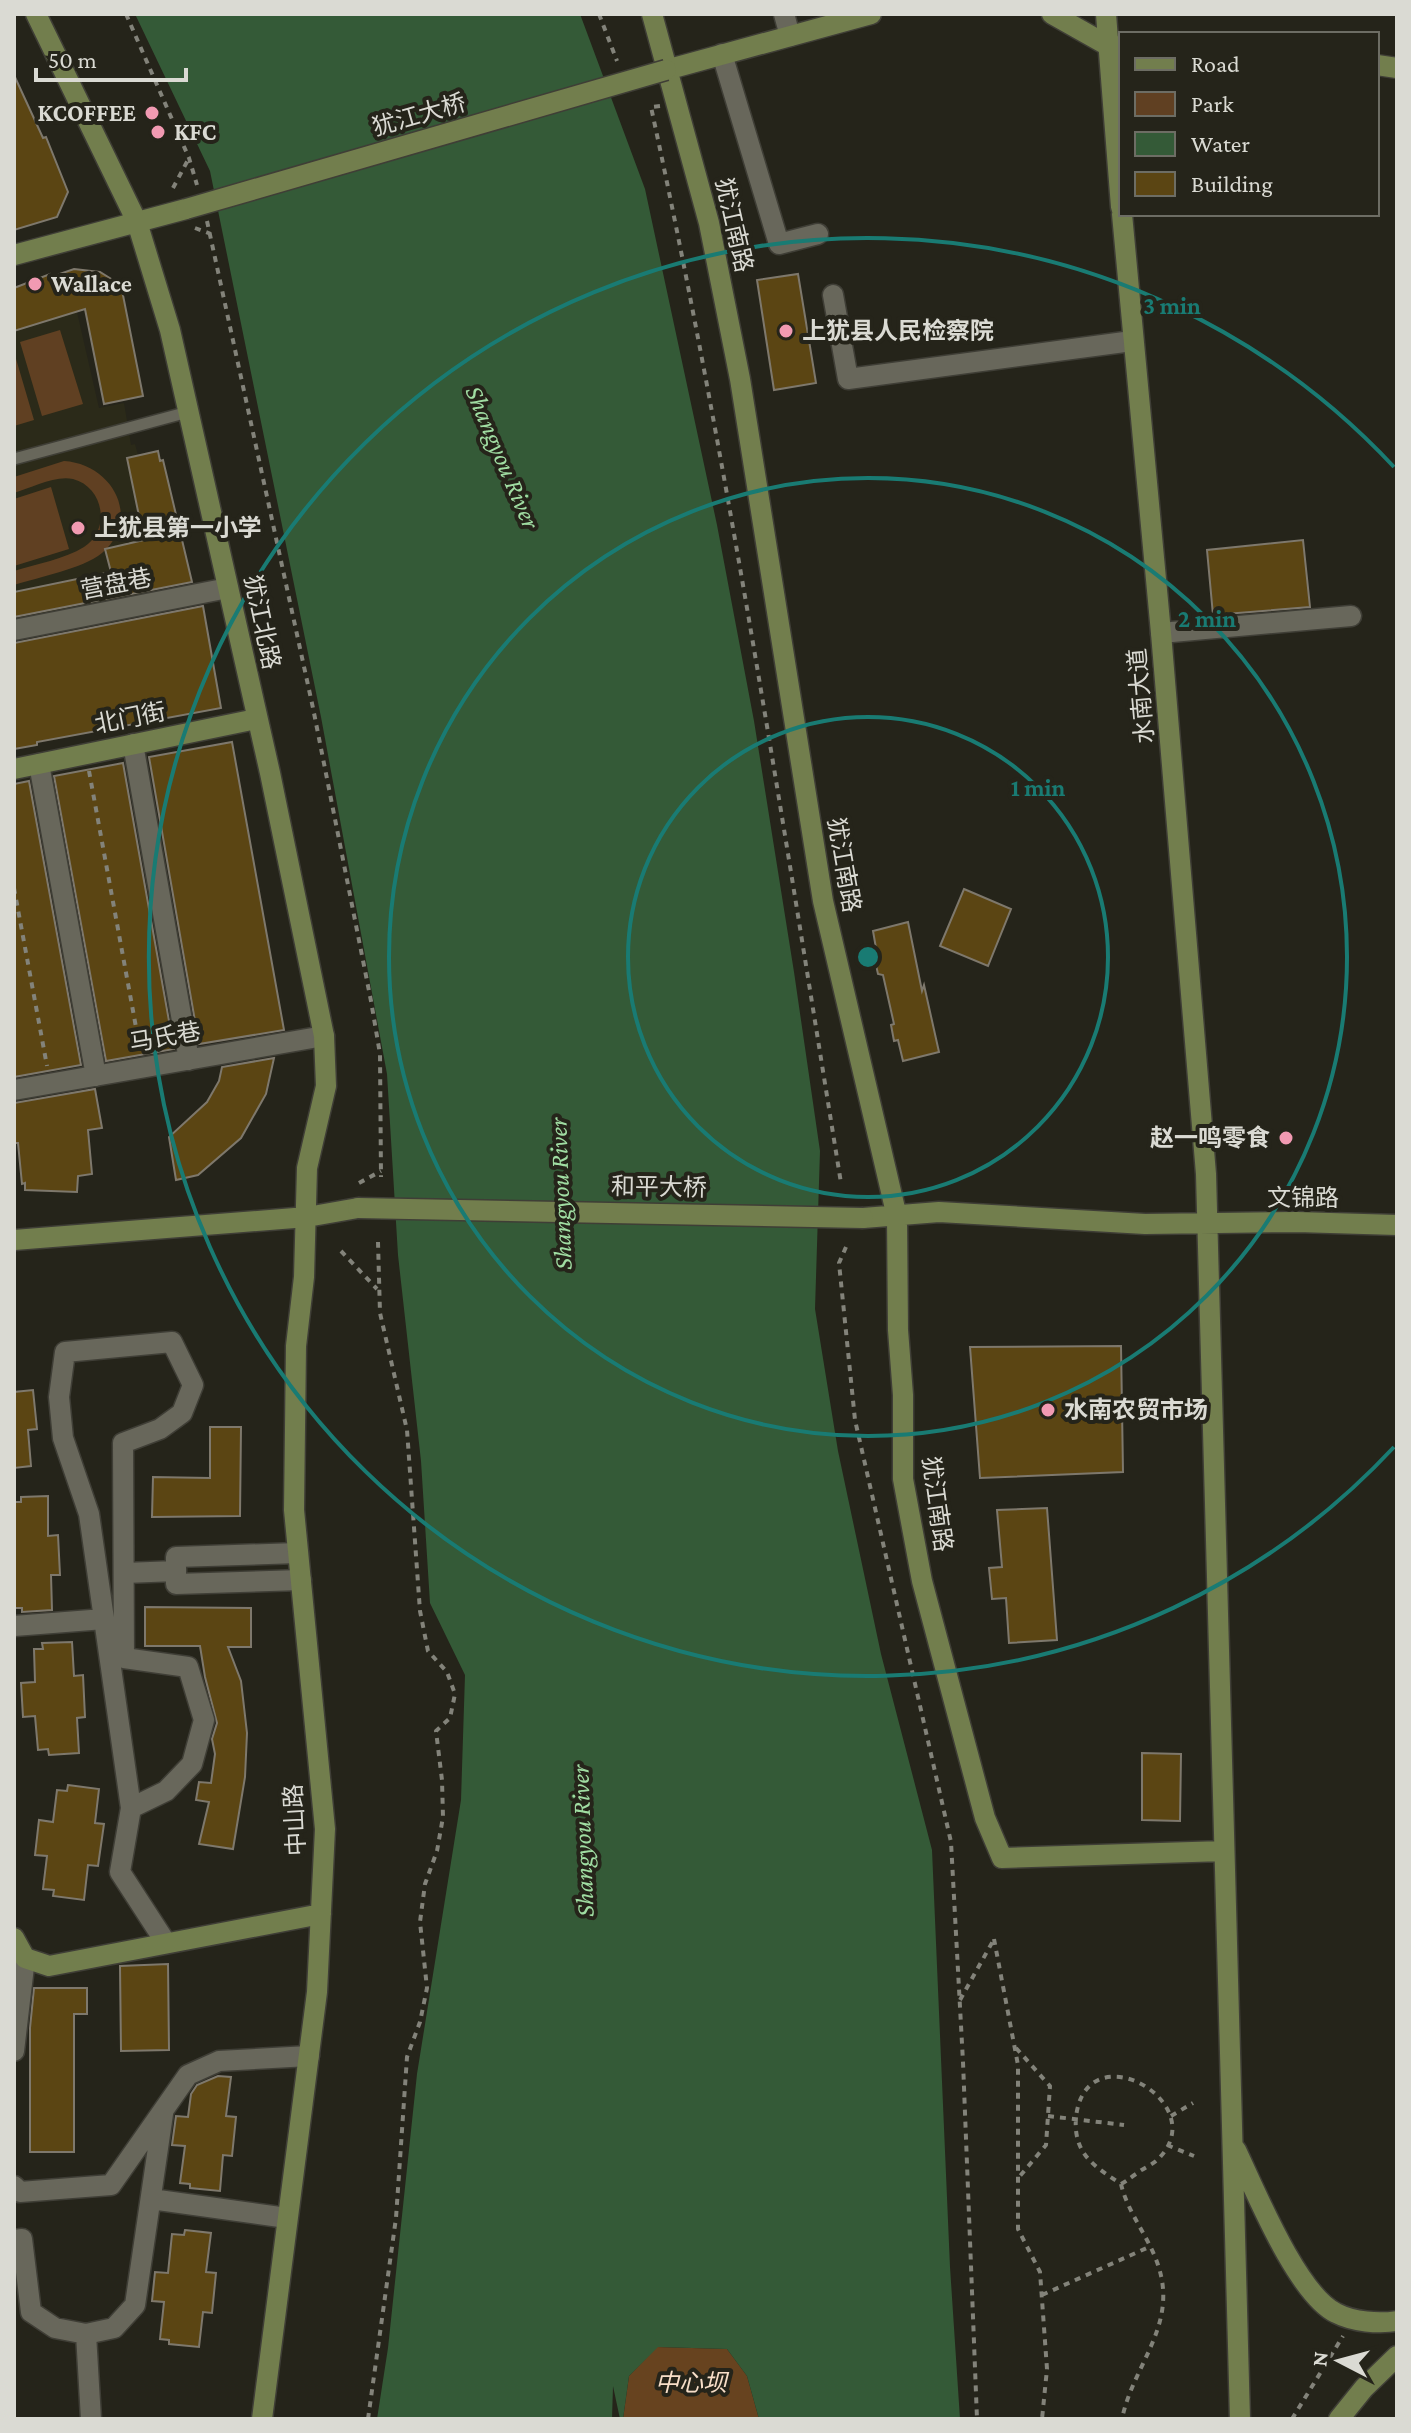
<svg xmlns="http://www.w3.org/2000/svg" width="1411" height="2433" font-family="'Crimson Pro','Noto Sans SC',serif">
<rect width="100%" height="100%" fill="#25241a"/>
<!-- built -->
<path fill="#2b2a19" d="M77 312 99 408 124 403 131 445 135 444 138 455 127 458 157 598 14 626V330Z"/>
<!-- green -->
<path fill="#604022" d="M60 330 83 404 42 416 20 342Z
M14 352 34 420 14 426Z
M64 461C113 464 142 519 102 553 82 569 39 577 14 585V571C36 564 65 559 84 547 111 530 104 487 73 479 55 475 31 488 14 493V477Z
M51 487 69 549 14 566V499Z"/>
<!-- forest -->
<path fill="#67431f" d="M657 2347 727 2349 747 2376 759 2419H623L629 2376Z"/>
<!-- water -->
<path fill="#345a37" d="M135 14H580L645 189 717 525 754 721 794 972 820 1151 815 1309 838 1451 881 1654 932 1850 950 2267 960 2419H759L747 2376 727 2349 658 2347 629 2376 623 2419H620L613 2386 612 2419H377L388 2348 417 2074 461 1800 465 1675 430 1603 421 1461 398 1255 387 1074 321 717 210 171Z"/>
<!-- building -->
<path fill="#5b4513" stroke="#7e786c" stroke-width="2" d="M14 75 43 138 46 137 68 192 57 217 14 230Z
M74 269 100 272 121 285 143 396 104 404 85 309 14 331V288L50 274 51 277Z
M798 274 816 383 774 390 757 280Z
M158 451 160 461 163 460 192 582 14 617V592L111 572 105 549 144 540 127 458Z
M1303 540 1310 607 1213 615 1207 550Z
M203 606 221 708 37 742V745L14 749V643Z
M232 742 284 1030 199 1044 149 757Z
M123 763 174 1049 106 1061 54 776Z
M29 781 81 1065 14 1077V784Z
M964 889 1011 909 988 966 940 946Z
M908 922 922 991 924 985 939 1052 903 1061 898 1040 894 1041 891 1025 894 1024 883 975 878 974 873 952 876 948 873 931Z
M274 1058 266 1094 241 1138 198 1175 176 1180 169 1137 207 1102 219 1081 222 1067Z
M95 1089 102 1128 88 1130 92 1174 78 1176 77 1192 25 1190V1183L22 1184 18 1143H14V1103Z
M1121 1346 1123 1472 980 1478 970 1347Z
M33 1390 37 1429 28 1430 31 1466 14 1468V1392Z
M210 1427H241L240 1516 152 1517 153 1477 210 1478Z
M48 1496V1536L58 1535 60 1575H51L52 1610 22 1612V1608H14V1502H21V1497Z
M1047 1508 1057 1640 1009 1643 1006 1598 992 1599 989 1568 1002 1567 997 1510Z
M145 1607 251 1608V1647H228L241 1681 247 1733 245 1777 233 1849 199 1844 209 1802 196 1800 199 1782 211 1783 215 1754 212 1739 217 1723 205 1677 200 1646H145Z
M72 1642 74 1676 83 1675 85 1717 77 1718 79 1753 49 1755 48 1749 38 1750 35 1716 23 1717 21 1683 35 1682 34 1649H43L42 1643Z
M1142 1753 1181 1754 1180 1821 1142 1820Z
M68 1785 99 1789 95 1823 104 1824 98 1866 88 1865 84 1900 53 1896 54 1890 43 1889 47 1856 35 1855 39 1820 53 1822 57 1790 67 1791Z
M168 1964 169 2050 121 2051 120 1966Z
M34 1988H87V2014H74V2152H30V2028Z
M218 2076 231 2077 226 2116 236 2117 232 2156 223 2155 220 2191 190 2188V2184L180 2183 185 2146 172 2145 176 2116 188 2117 191 2094 197 2085Z
M185 2230 211 2233 206 2272 216 2273 212 2313 203 2312 199 2347 169 2344V2340L160 2339 164 2302 152 2301 155 2272 168 2273 172 2234 184 2235Z"/>
<g fill="none" stroke-linecap="round" stroke-linejoin="round">
<!-- lane casing -->
<g stroke="#3f3e36" stroke-width="14">
<path id="lane" d="M14 459 188 412"/>
</g>
<!-- street casing -->
<g stroke="#3f3e36" stroke-width="23">
<path id="street" d="M784 14 790 36
M722 54 779 244 818 234
M833 295 848 379 1132 341
M14 630 228 588
M1161 633 1351 616
M133 744 189 1060
M39 764 96 1076
M14 1090 324 1036
M298 1553 176 1557V1584L301 1580
M125 1573 176 1571
M14 1626 104 1619
M131 1808 89 1514 63 1438 59 1397 65 1352 172 1342 193 1385 182 1413 160 1429 123 1443 124 1658 188 1667 204 1720 192 1764 166 1791 131 1808 120 1872 166 1943
M14 2051 25 1958
M14 2186 20 2192 111 2185 188 2075 219 2061 309 2056
M151 2199 287 2218
M14 2240 22 2239 31 2312 55 2328 86 2334 91 2419
M86 2334 114 2328 135 2305 163 2114"/>
</g>
<!-- secondary casing -->
<g stroke="#3f3e36" stroke-width="23">
<path id="secondary" d="M36 14 137 222 170 330 270 773 324 1036 326 1086 307 1168 304 1277 296 1346 294 1510 325 1829 317 1992 262 2419
M652 14 709 223 740 379 823 901 897 1217 898 1330 903 1395V1479L922 1581 985 1818 1002 1858 1224 1851
M1052 14 1107 45 1116 46
M1106 14 1121 207
M1377 65 1397 68
M666 70 871 14
M1122 214 1161 633 1206 1174 1240 2419
M14 255 186 209
M14 769 256 719
M863 1218 939 1212 1145 1224 1297 1222 1397 1225
M14 1240 307 1217 358 1208
M14 1938 25 1958 49 1966 321 1914
M1236 2150C1255 2190 1297 2294 1336 2313 1353 2322 1379 2324 1397 2321
M1339 2419 1364 2388 1397 2356"/>
</g>
<!-- path -->
<path stroke="#83837a" stroke-width="4" stroke-dasharray="6 6" stroke-linecap="butt" d="M126 14 189 158 197 185
M599 14 617 61
M660 106 651 107C728 463 783 824 841 1183
M173 188 189 158
M207 221 313 708 371 1001 380 1054 381 1177
M195 228 211 234
M89 771 140 1049
M14 888 47 1066
M359 1183 381 1171
M846 1247 839 1263 855 1420 951 1842 963 2062 977 2419
M341 1251 377 1289
M994 1939 1018 2065V2229L1040 2272 1047 2369 1042 2419
M960 2000 993 1941
M1016 2048 1050 2086 1046 2145 1020 2176
M1048 2116 1124 2125
M1171 2116 1193 2103
M1167 2145 1194 2156
M1121 2184C1127 2181 1130 2178 1136 2174 1144 2167 1154 2165 1161 2156 1210 2101 1086 2031 1076 2117 1073 2154 1094 2166 1121 2184 1128 2214 1150 2238 1159 2268 1177 2327 1133 2365 1122 2419
M1042 2295 1149 2247
M368 2419 396 2218 407 2057 420 2022 427 1988 420 1922 425 1884 437 1851 443 1817 442 1780 436 1731 450 1718 455 1694 447 1672 428 1651 420 1611 407 1430 380 1313 378 1242
M1292 2419 1343 2336"/>
<!-- lane -->
<use href="#lane" stroke="#68675b" stroke-width="11"/>
<!-- street -->
<use href="#street" stroke="#68675b" stroke-width="20"/>
<!-- secondary -->
<use href="#secondary" stroke="#727e4d" stroke-width="20"/>
<!-- secondary-bridge casing -->
<g stroke="#3f3e36" stroke-width="23" stroke-linecap="butt">
<path id="secondary-bridge" d="M186 209 666 70
M358 1208 863 1218"/>
</g>
<!-- secondary-bridge -->
<use href="#secondary-bridge" stroke="#727e4d" stroke-width="20"/>
</g>
<!-- distance rings -->
<g fill="none" stroke="#197b73" stroke-width="4">
<circle cx="868" cy="957" r="240"/>
<circle cx="868" cy="957" r="479"/>
<path d="M1394 1447A719 719 0 1 1 1394 467"/>
</g>
<!-- markers -->
<g fill="#f19ab2" stroke="#25241a" stroke-width="3">
<circle cx="152" cy="113" r="8"/>
<circle cx="158" cy="132" r="8"/>
<circle cx="35" cy="284" r="8"/>
<circle cx="786" cy="331" r="8"/>
<circle cx="78" cy="528" r="8"/>
<circle cx="1286" cy="1138" r="8"/>
<circle cx="1048" cy="1410" r="8"/>
</g>
<g text-anchor="middle" stroke-width="8" stroke-linejoin="round" paint-order="stroke">
<!-- poi labels -->
<g font-size="24" font-weight="bold" fill="#dadad3" stroke="#25241a" text-anchor="start">
<text x="136" y="121" text-anchor="end">KCOFFEE</text>
<text x="174" y="140">KFC</text>
<text x="51" y="292">Wallace</text>
<text x="802" y="339">上犹县人民检察院</text>
<text x="94" y="536">上犹县第一小学</text>
<text x="1270" y="1146" text-anchor="end">赵一鸣零食</text>
<text x="1064" y="1418">水南农贸市场</text>
</g>
<!-- street labels -->
<g font-size="24" fill="#dadad3" stroke="#25241a">
<text transform="translate(419 115) rotate(-16)" y="8">犹江大桥</text>
<text transform="translate(734 225) rotate(77)" y="8">犹江南路</text>
<text transform="translate(116 584) rotate(-11)" y="8">营盘巷</text>
<text transform="translate(262 622) rotate(78)" y="8">犹江北路</text>
<text transform="translate(1141 696) rotate(-95)" y="8">水南大道</text>
<text transform="translate(130 718) rotate(-11)" y="8">北门街</text>
<text transform="translate(844 865) rotate(80)" y="8">犹江南路</text>
<text transform="translate(165 1037) rotate(-10)" y="8">马氏巷</text>
<text transform="translate(659 1187) rotate(1)" y="8">和平大桥</text>
<text x="1303" y="1206">文锦路</text>
<text transform="translate(937 1504) rotate(82)" y="8">犹江南路</text>
<text transform="translate(295 1820) rotate(-93)" y="8">中山路</text>
</g>
<!-- park labels -->
<g font-size="24" font-style="italic" fill="#f7dec8" stroke="#25241a">
<text x="691" y="2391">中心坝</text>
</g>
<!-- water labels -->
<g font-size="26" font-style="italic" fill="#a0dda2" stroke="#25241a">
<text transform="translate(503 457) rotate(67)" y="9">Shangyou River</text>
<text transform="translate(560 1194) rotate(-92)" y="9">Shangyou River</text>
<text transform="translate(582 1841) rotate(-92)" y="9">Shangyou River</text>
</g>
</g>
<circle cx="868" cy="957" r="12" fill="#197b73" stroke="#25241a" stroke-width="4"/>
<g font-size="24" text-anchor="middle" font-weight="bold" fill="#197b73" stroke="#25241a" stroke-width="8" stroke-linejoin="round" paint-order="stroke">
<text x="1172" y="314">3 min</text>
<text x="1207" y="627">2 min</text>
<text x="1038" y="796">1 min</text>
</g>
<!-- border -->
<rect width="1411" height="2433" fill="none" stroke="#dadad3" stroke-width="32"/>
<!-- legend -->
<rect x="1119" y="32" width="260" height="184" fill="#25241a" stroke="#6d6d64" stroke-width="2"/>
<rect x="1135" y="58" width="40" height="12" fill="#727e4d" stroke="#6d6d64" stroke-width="2"/>
<text x="1191" y="72" font-size="24" fill="#dadad3">Road</text>
<rect x="1135" y="92" width="40" height="24" fill="#604022" stroke="#6d6d64" stroke-width="2"/>
<text x="1191" y="112" font-size="24" fill="#dadad3">Park</text>
<rect x="1135" y="132" width="40" height="24" fill="#345a37" stroke="#6d6d64" stroke-width="2"/>
<text x="1191" y="152" font-size="24" fill="#dadad3">Water</text>
<rect x="1135" y="172" width="40" height="24" fill="#5b4513" stroke="#6d6d64" stroke-width="2"/>
<text x="1191" y="192" font-size="24" fill="#dadad3">Building</text>
<!-- north arrow -->
<g transform="translate(1339 2361) rotate(276)" stroke="#25241a" stroke-width="6" paint-order="stroke">
<path d="M0-6L14 30L0 20L-14 30Z" fill="#dadad3"/>
<text y="-12" font-size="22" font-weight="bold" text-anchor="middle" fill="#dadad3">N</text>
</g>
<!-- scale -->
<path d="M36 68v12h150v-12" fill="none" stroke="#dadad3" stroke-width="4"/>
<text x="48" y="68" font-size="24" fill="#dadad3" stroke="#25241a" stroke-width="6" paint-order="stroke">50 m</text>
</svg>
